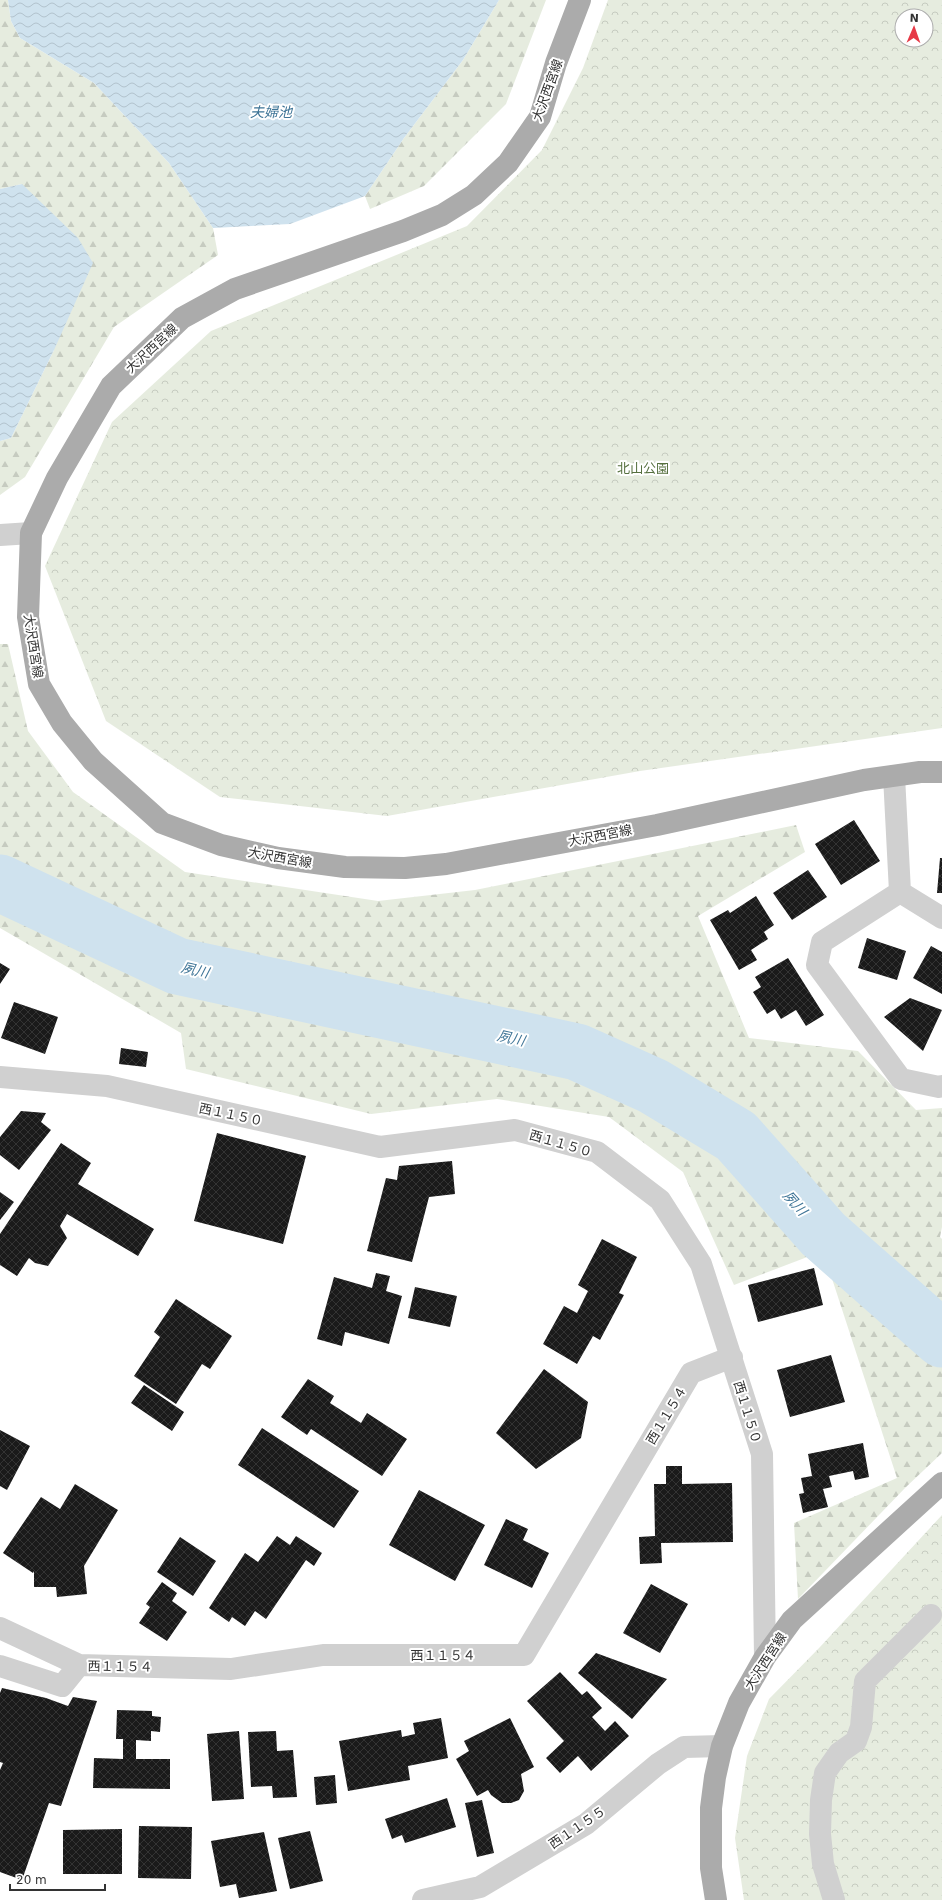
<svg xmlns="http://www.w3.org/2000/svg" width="942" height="1900" font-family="'DejaVu Sans','Noto Sans JP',sans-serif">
<defs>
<pattern id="forest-firs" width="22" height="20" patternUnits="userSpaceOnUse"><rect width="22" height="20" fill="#e6ecdf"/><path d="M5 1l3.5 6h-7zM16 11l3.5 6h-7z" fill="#c6cbc0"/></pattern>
<pattern id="park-crowns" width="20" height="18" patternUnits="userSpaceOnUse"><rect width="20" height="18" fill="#e6ecdf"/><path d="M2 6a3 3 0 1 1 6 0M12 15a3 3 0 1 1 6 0" fill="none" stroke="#c6cbc0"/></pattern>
<pattern id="water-waves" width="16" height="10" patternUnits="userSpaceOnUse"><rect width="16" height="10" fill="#cfe2ee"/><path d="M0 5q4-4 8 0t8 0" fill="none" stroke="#b2c2cd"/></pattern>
<pattern id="building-cross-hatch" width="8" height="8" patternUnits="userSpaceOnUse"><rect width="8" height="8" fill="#1a1a1a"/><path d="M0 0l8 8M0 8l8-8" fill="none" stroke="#333"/></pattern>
</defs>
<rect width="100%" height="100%" fill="#fff"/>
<!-- forest -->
<path fill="url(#forest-firs)" d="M0 0H8L11 21 20 38 94 83 169 163 213 228 218 255 114 327 25 477 0 495V441L11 438 54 350 22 184 0 189Z
M499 0H546L506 104 424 186 370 209 365 196 404 138 463 60Z
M0 644H8L28 731 73 792 185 872 378 901 475 890 796 825 805 852 698 916 749 1038 858 1051 916 1110 942 1108V1227L940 1237 942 1239V1453L906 1487 798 1599 794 1523 897 1478 823 1251 734 1285 683 1172 609 1117 497 1099 371 1114 186 1069 181 1033 0 928Z"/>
<!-- park -->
<path fill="url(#park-crowns)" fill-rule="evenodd" d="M608 0H942V728L640 771 387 816 220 797 106 721 45 566 112 422 211 331 467 226 542 150 583 68ZM902 16H926V40H902Z
M942 1515V1900H744L735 1838 747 1756 769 1699 820 1647Z"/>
<!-- water -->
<path fill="url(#water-waves)" d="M8 0H499L463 60 404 138 365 196 290 224 213 228 169 163 94 83 20 38 11 21Z
M22 184 78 238 93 263 54 350 11 438 0 441V189Z"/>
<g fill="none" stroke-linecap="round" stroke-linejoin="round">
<!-- river -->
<path stroke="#cfe2ee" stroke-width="57" d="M0 883 177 966 577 1052 653 1086 736 1136 823 1234 942 1339"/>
</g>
<!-- building -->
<path fill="url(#building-cross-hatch)" d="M854 820 880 861 841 885 815 844Z
M940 858H942V893H937Z
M808 870 827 897 792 920 773 893Z
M756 896 774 925 764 932 768 939 751 950 757 960 739 970 710 920 728 910 730 913Z
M867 938 906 951 897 980 858 968Z
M931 946 942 952V994L913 978Z
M788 958 824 1015 806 1026 796 1010 781 1019 775 1009 767 1014 753 992 761 987 755 977Z
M0 963 10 969 0 984Z
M910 998 942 1010 923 1051 884 1017Z
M14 1002 58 1017 45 1054 1 1038Z
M121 1048 148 1052 146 1067 119 1064Z
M21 1111 46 1113 41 1122 51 1130 19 1170 0 1155V1137Z
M217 1133 306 1156 283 1244 194 1221Z
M61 1143 91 1163 78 1184 154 1229 138 1256 67 1214 60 1226 67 1238 48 1266 35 1263 29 1258 17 1276 0 1265V1234Z
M452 1161 455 1194 429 1197 412 1262 367 1251 386 1178 397 1180 399 1166Z
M0 1192 14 1202 0 1220Z
M602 1239 637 1257 619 1293 624 1295 600 1340 593 1336 577 1364 543 1344 564 1306 577 1313 588 1291 578 1285Z
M814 1268 823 1305 758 1322 748 1285Z
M376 1273 390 1276 386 1291 402 1296 389 1344 345 1332 342 1346 317 1339 334 1277 372 1288Z
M415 1287 457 1296 450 1327 408 1318Z
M176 1299 232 1336 210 1369 202 1364 176 1404 134 1376 160 1337 154 1332Z
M831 1355 845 1402 790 1417 777 1370Z
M544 1369 588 1402 581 1438 536 1469 496 1433Z
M308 1379 334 1396 330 1403 361 1423 367 1413 407 1439 382 1476 311 1429 307 1435 281 1417Z
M144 1385 184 1412 172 1431 131 1403Z
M262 1428 359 1491 334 1528 238 1465Z
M0 1430 30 1446 7 1490 0 1486Z
M863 1443 869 1477 855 1480 853 1471 829 1476 832 1487 823 1489 828 1507 803 1513 799 1494 804 1493 801 1478 812 1476 808 1454Z
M666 1466H682V1484L732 1483 733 1542 661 1543 662 1563 640 1564 639 1537 655 1536 654 1484H666Z
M75 1484 118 1510 84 1566 87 1594 57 1597 56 1587H34V1571L33 1573 3 1553 41 1497 60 1509Z
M419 1490 485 1525 455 1581 389 1545Z
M506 1519 528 1529 523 1540 549 1553 532 1588 484 1565Z
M277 1536 290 1545 296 1536 322 1553 314 1566 306 1560 266 1619 255 1611 245 1626 232 1617 229 1622 209 1608 245 1553 258 1562Z
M180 1537 216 1561 193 1596 157 1572Z
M162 1582 177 1593 172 1601 187 1612 167 1641 139 1623 150 1607 146 1604Z
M651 1584 688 1604 660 1653 623 1633Z
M596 1653 667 1679 632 1719 578 1673Z
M560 1672 582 1695 587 1691 602 1708 592 1717 605 1731 615 1721 629 1736 591 1771 578 1756 560 1773 546 1758 564 1741 527 1701Z
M2 1688 46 1698 68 1706 73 1697 97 1701 61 1806 49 1803 22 1880 0 1872V1770L3 1763 0 1762V1693Z
M117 1710 152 1711V1716L161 1717 160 1732 151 1731V1741L136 1740V1759H170V1789L93 1788 94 1758 123 1759V1739H116Z
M441 1718 448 1758 408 1766 410 1780 348 1791 339 1741 401 1730 402 1737 415 1734 413 1723Z
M510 1718 534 1767 521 1774 524 1791 519 1800 511 1803H502L491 1795 488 1790 477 1796 456 1759 469 1751 464 1741Z
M239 1731 244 1799 212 1801 207 1734Z
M276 1731 277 1751 293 1750 297 1797 273 1798 272 1786 251 1787 248 1732Z
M335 1775 337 1803 316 1805 314 1777Z
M447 1798 456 1827 405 1843 402 1835 392 1839 385 1819Z
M482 1800 494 1853 477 1857 465 1803Z
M139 1826 192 1827 191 1879 138 1878Z
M122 1829V1874H63V1830Z
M310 1831 323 1881 290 1889 278 1838Z
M264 1832 277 1891 239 1898 236 1884 220 1887 211 1841Z"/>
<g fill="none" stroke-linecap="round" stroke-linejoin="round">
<!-- minor -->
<path stroke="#d0d0d0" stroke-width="22" d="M0 535 31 533
M894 776 900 892 942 918
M900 892 822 942 817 965 901 1079 939 1087 942 1086
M0 1077 107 1086 380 1147 515 1130 597 1152 660 1200 701 1264 762 1454 765 1657
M0 1628 79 1665 231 1669 323 1655H524L691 1373 732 1357
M0 1666 62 1686 79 1665
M423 1900 480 1887 586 1824 658 1764 684 1747 722 1746
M834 1900 823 1864 820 1834 821 1800 825 1773 839 1753 856 1741 861 1727 865 1681 931 1615"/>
<!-- major -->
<path stroke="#ababab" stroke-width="22" d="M580 0 556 63 540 117 508 163 474 195 442 215 403 231 235 289 182 318 111 386 57 478 31 533 28 617 39 684 62 723 93 761 162 823 221 845 278 858 345 867 405 868 446 864 657 825 864 780 920 772H942
M716 1900 711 1868V1808L715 1777 722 1746 739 1703 765 1657 792 1620 942 1483"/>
</g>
<g text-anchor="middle" stroke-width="4" stroke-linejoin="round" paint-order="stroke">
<!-- street labels -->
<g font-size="13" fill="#333" stroke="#fff">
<text transform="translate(547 90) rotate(-70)" y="5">大沢西宮線</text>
<text transform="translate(151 348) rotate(-43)" y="5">大沢西宮線</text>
<text transform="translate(34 646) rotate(81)" y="5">大沢西宮線</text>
<text transform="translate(600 835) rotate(-11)" y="5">大沢西宮線</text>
<text transform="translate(280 857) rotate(10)" y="5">大沢西宮線</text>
<text transform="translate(231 1114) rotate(12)" y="5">西１１５０</text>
<text transform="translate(561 1143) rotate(16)" y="5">西１１５０</text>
<text transform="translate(748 1412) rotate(73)" y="5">西１１５０</text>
<text transform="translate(666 1415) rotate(-59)" y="5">西１１５４</text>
<text x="443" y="1660">西１１５４</text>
<text transform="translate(765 1661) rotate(-57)" y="5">大沢西宮線</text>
<text transform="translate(120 1666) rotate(1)" y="5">西１１５４</text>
<text transform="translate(577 1827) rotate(-34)" y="5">西１１５５</text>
</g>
<!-- park labels -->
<g font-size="13" fill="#56703f" stroke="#fff">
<text x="643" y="473">北山公園</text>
</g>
<!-- water labels -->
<g font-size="14" font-style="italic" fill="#3f7597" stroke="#fff">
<text x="271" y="117">夫婦池</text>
<text transform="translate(195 970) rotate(13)" y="5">夙川</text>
<text transform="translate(511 1038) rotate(12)" y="5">夙川</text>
<text transform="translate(795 1203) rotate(48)" y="5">夙川</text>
</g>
</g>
<!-- north arrow -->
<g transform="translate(914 28) rotate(2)"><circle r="19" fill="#ffffff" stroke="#adadad"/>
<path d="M0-3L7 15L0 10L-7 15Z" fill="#e63946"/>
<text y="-6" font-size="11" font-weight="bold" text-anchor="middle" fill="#333333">N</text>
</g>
<!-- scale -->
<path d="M10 1884v6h95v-6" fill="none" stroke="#333333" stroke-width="2"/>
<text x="16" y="1884" font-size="12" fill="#333333" stroke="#ffffff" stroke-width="3" paint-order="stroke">20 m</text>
</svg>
